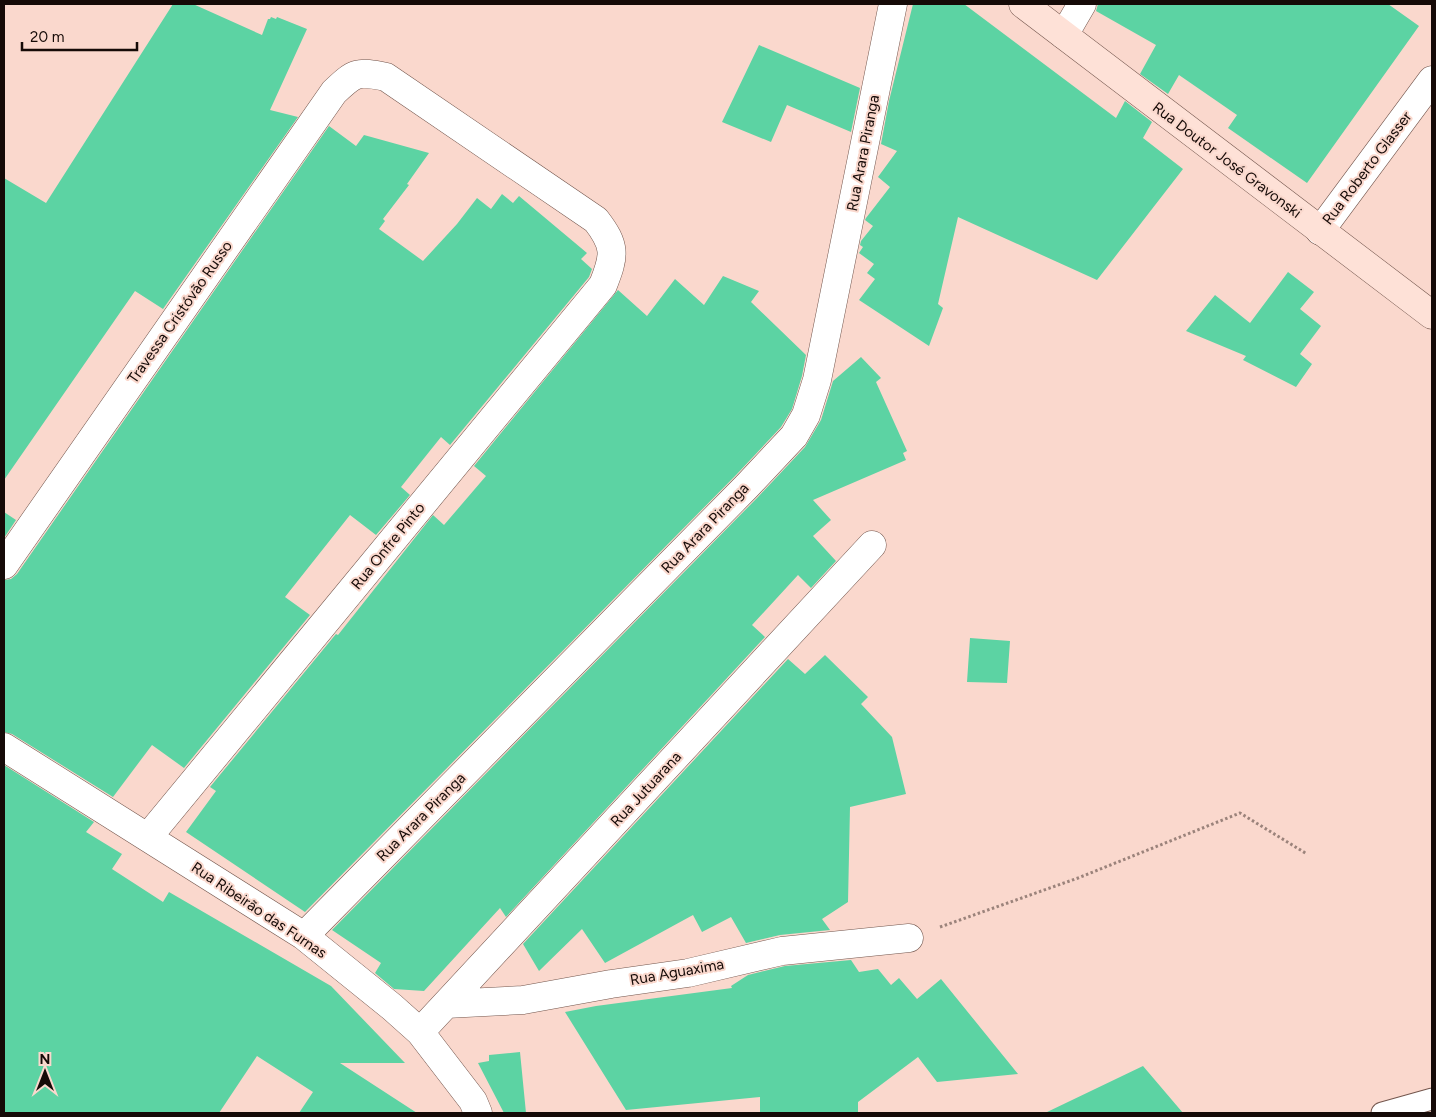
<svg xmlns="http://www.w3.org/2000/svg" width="1436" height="1117" font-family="Figtree,sans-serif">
<rect width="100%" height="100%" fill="#fad8cd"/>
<!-- building -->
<path fill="#5cd3a3" d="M173 4H193L262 35 268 19H270L271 17 276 19 277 17 307 29 270 110 298 117 163 309 135 291 4 480V178L46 203Z
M913 4H964L1116 118 1125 101 1152 122 1143 138 1183 169 1097 280 958 217 938 304 943 308 929 346 859 300 875 279 867 273 874 264 859 253 863 247 860 245 861 241 873 226 865 220 866 218 890 187 878 177 897 151 881 144 889 101Z
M1098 4H1388L1419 26 1307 183 1228 128 1237 115 1179 75 1168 94 1140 74 1156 45 1096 11Z
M759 45 860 88 851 132 787 105 771 142 722 122Z
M329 126 356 146 364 135 429 153 407 184 409 185 383 219 385 221 379 229 423 261 457 224 477 198 491 209 502 194 513 203 519 196 587 253 581 259 592 269 589 277 450 445 441 437 401 487 410 495 376 535 350 515 285 597 310 615 184 768 152 745 113 797 12 734 4 732V580L11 579 17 574Z
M1288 272 1314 292 1300 309 1321 326 1300 354 1312 364 1296 387 1243 360 1246 356 1186 331 1215 295 1250 323Z
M723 276 759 291 751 302 806 355 802 376 792 409 781 427 736 475 305 912 186 832 216 791 210 787 336 634 338 635 433 515 444 525 486 476 474 466 618 290 647 316 675 279 704 305Z
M861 357 881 378 876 382 907 451 903 453 906 460 813 500 831 520 813 536 836 561 811 588 798 575 752 625 765 637 506 917 500 908 424 991 394 989 375 973 381 963 332 930 758 497 805 447 821 420 833 381Z
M4 512 16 520 4 538Z
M970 638 1010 641 1007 683 967 682Z
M825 655 868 697 861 704 892 737 906 794 850 807 848 902 822 919 830 930 780 935 746 943 731 917 702 932 693 915 605 963 582 929 539 971 523 944 788 659 805 674Z
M4 765 94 822 86 832 122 854 112 869 163 902 169 892 331 986 405 1063H340L417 1113H299L313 1092 257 1056 219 1113H4Z
M851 960 859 972 878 969 891 985 899 978 917 999 941 979 1018 1074 937 1082 918 1057 858 1102V1113H760V1097L626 1110 565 1012 596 1006 732 988 731 986 748 975 785 966Z
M520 1052 526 1113H504L478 1063 489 1061V1055Z
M1143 1066 1183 1113H1045Z"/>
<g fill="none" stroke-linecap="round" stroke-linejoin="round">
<!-- lane casing -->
<g stroke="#73564d" stroke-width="23">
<path id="lane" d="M1382 1113 1432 1099"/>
</g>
<!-- street casing -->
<g stroke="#73564d" stroke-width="29">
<path id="street" d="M1064 35 1082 4
M1320 231 1432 80
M4 565 334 92C355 72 357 71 386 77L596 220C616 246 615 255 603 285L148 837
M4 747 304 936 392 1007 420 1032 473 1101 478 1113
M304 936 747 486 794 436 806 415 817 380 893 4
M446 1004 523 1000 611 984 688 973 782 951 909 938
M420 1032 872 545"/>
</g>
<!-- secondary casing -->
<g stroke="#73564d" stroke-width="29">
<path id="secondary" d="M1023 4 1432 315"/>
</g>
<!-- path -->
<path stroke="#9b837b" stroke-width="3" stroke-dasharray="2.5 2.5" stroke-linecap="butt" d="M940 927 1078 878 1240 813 1307 854"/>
<!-- lane -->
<use href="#lane" stroke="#fff" stroke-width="21"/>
<!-- street -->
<use href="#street" stroke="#fff" stroke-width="28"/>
<!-- secondary -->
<use href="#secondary" stroke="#fee1d7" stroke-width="28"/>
</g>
<g text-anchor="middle" stroke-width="4" stroke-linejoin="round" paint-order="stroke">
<!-- street labels -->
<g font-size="15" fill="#150a07" stroke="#fad8cd">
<text transform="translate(863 153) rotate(-79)" y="5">Rua Arara Piranga</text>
<text transform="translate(1227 160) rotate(37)" y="5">Rua Doutor José Gravonski</text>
<text transform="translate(1367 168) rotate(-53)" y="5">Rua Roberto Glasser</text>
<text transform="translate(180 312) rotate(-55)" y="5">Travessa Cristóvão Russo</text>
<text transform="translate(705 528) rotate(-46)" y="5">Rua Arara Piranga</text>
<text transform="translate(388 546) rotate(-51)" y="5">Rua Onfre Pinto</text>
<text transform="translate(646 789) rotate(-47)" y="5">Rua Jutuarana</text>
<text transform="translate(421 817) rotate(-45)" y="5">Rua Arara Piranga</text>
<text transform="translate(259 910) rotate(34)" y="5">Rua Ribeirão das Furnas</text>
<text transform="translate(677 972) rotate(-10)" y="5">Rua Aguaxima</text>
</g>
</g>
<!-- border -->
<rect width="1436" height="1117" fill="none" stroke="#150a07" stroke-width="10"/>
<!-- north arrow -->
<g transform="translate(45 1072)" stroke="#fad8cd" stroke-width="4" paint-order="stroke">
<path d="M0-4L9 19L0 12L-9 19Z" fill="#150a07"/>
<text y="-8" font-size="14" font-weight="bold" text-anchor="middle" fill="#150a07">N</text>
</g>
<!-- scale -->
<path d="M22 42v8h115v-8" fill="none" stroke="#150a07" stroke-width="2.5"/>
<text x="30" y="42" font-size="15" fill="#150a07" stroke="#fad8cd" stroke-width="4" paint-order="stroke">20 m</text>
</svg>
